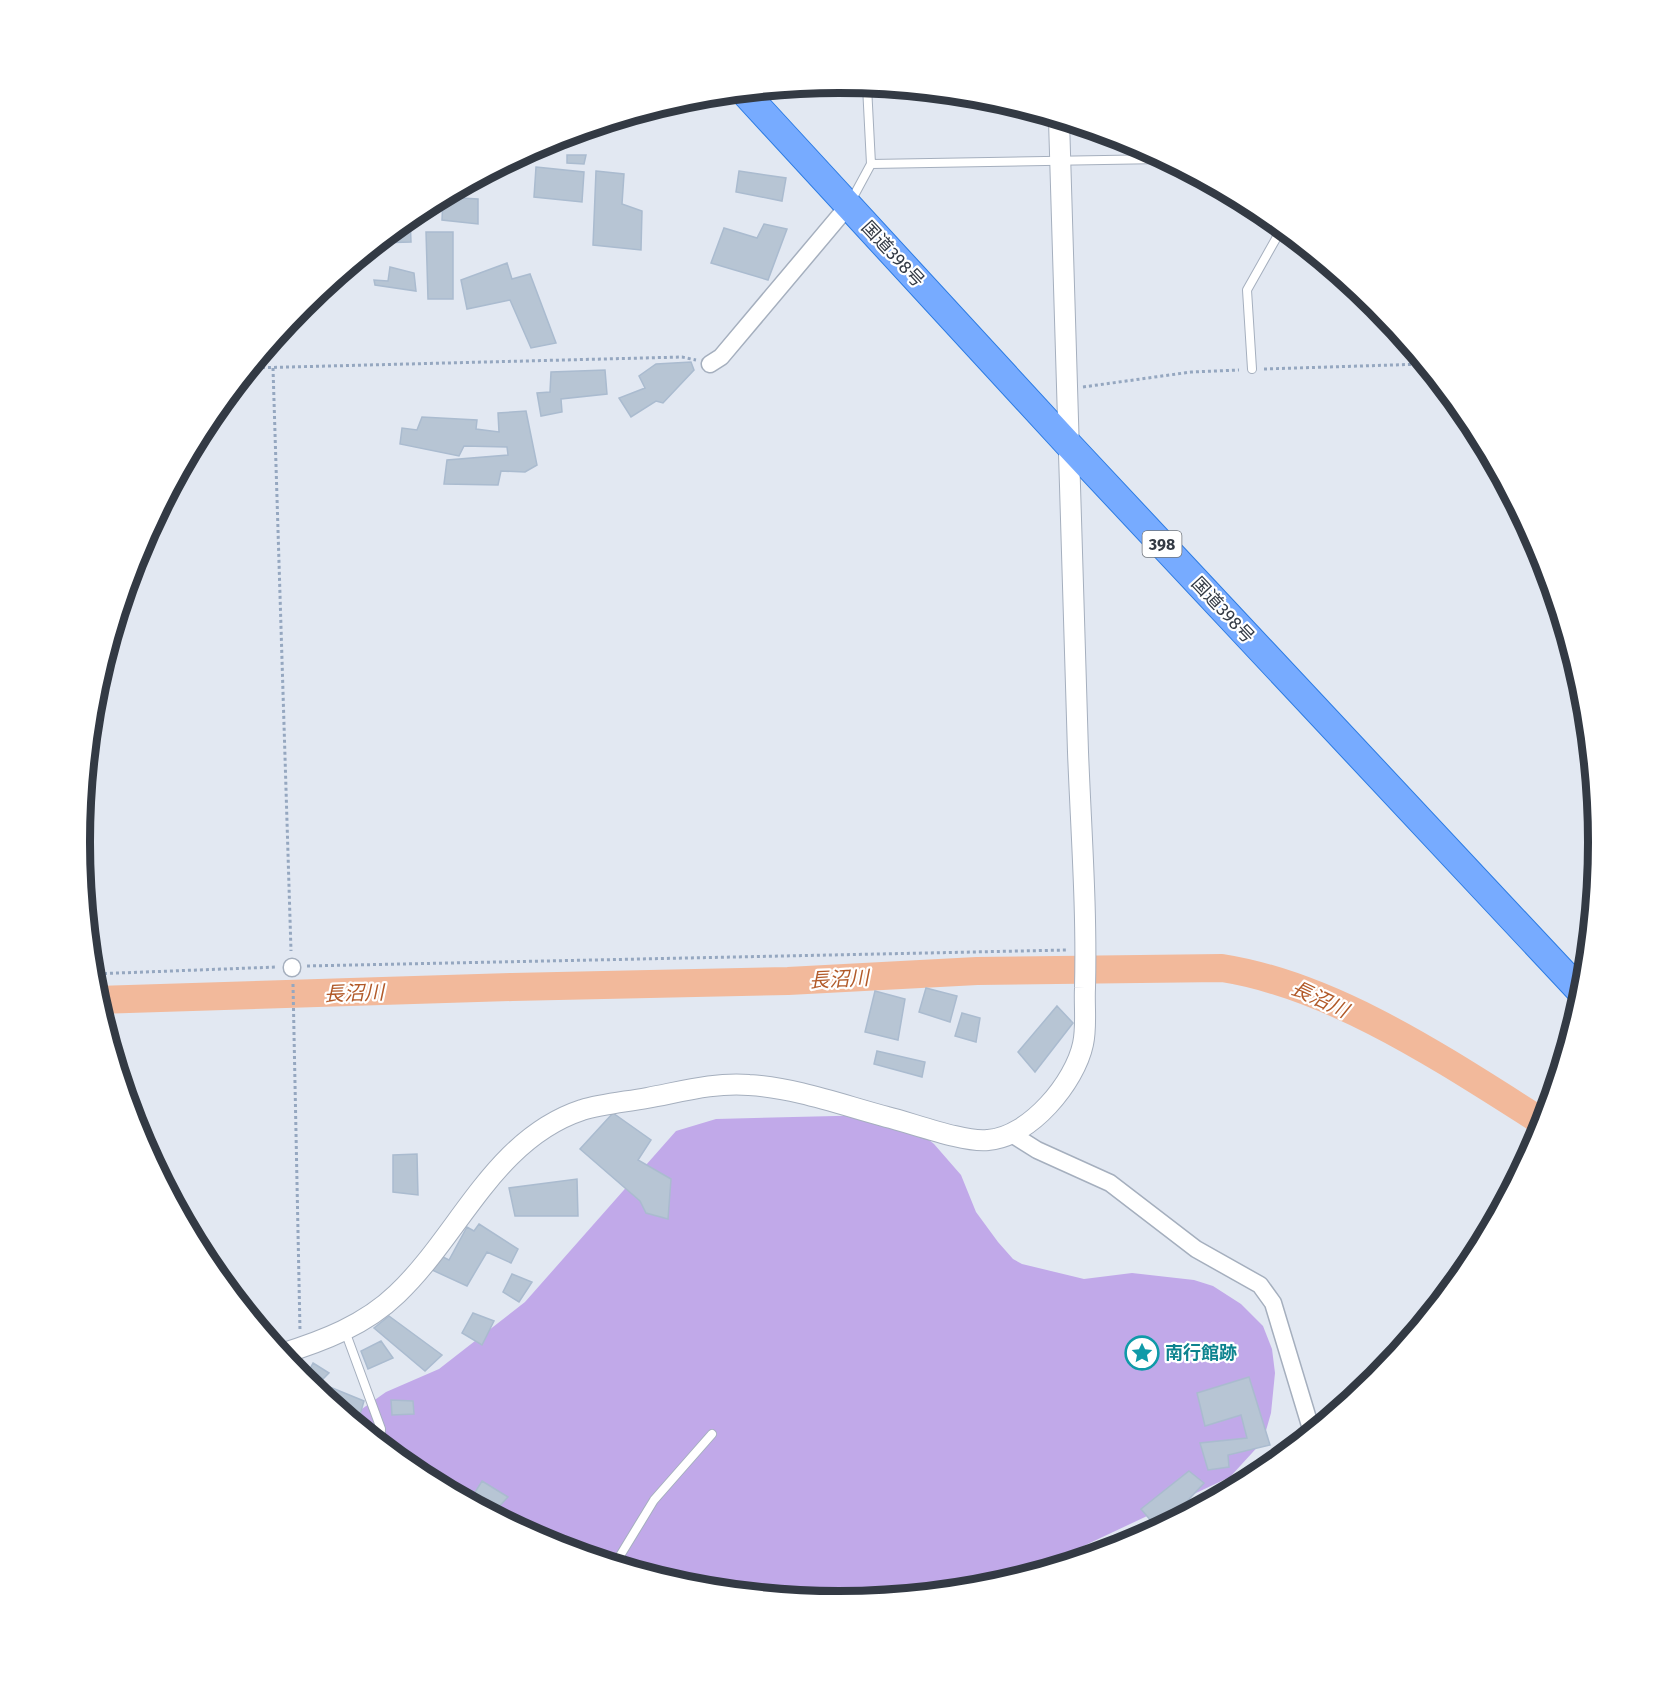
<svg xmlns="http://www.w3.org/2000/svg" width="1678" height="1685" font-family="'Fira Sans','Noto Sans JP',sans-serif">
<rect width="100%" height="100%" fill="#e2e8f2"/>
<!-- green -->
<path fill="#c1a9e9" d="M878 1115 909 1124 934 1144 961 1175 976 1212 998 1242 1013 1259 1022 1264 1084 1279 1132 1273 1194 1280 1213 1286 1241 1304 1263 1326 1272 1349 1275 1373 1271 1413 1263 1441 1230 1477 1009 1581 987 1587 839 1602 690 1587 548 1544 417 1474 349 1418 386 1392 439 1369 525 1302 676 1131 716 1119Z"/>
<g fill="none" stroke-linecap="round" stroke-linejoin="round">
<!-- river -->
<path stroke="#f2b99b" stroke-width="28" d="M97 1000 512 987 788 981 977 971 1222 968C1336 986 1447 1062 1544 1123"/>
</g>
<!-- building -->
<path fill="#b7c5d4" stroke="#aabbcf" stroke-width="1.5" d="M567 155H586L584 164 567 163Z
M536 167 584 172 582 202 534 197Z
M596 171 624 174 622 204 642 211 641 250 593 245Z
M739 171 786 178 782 201 736 192Z
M443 197 478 199V224L442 220Z
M410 217 411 242 378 243Z
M764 224 787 229 768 280 711 263 724 228 757 238Z
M426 232H453V299H428Z
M507 263 512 279 530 274 556 343 531 348 510 300 467 309 461 280Z
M390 267 414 273 416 291 375 285 374 280 388 281Z
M691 362 694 370 663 403 656 401 631 417 619 398 645 388 639 376 656 364Z
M605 370 607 394 561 399 562 412 541 416 537 393 550 392 551 372Z
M526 411 537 465 525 472 501 471 498 485 444 484 447 460 508 455 507 447 464 446 459 456 400 444 402 428 417 430 422 417 477 420 476 429 499 432 498 413Z
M926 988 957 996 950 1022 919 1012Z
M875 991 905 999 898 1040 865 1032Z
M1057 1006 1073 1023 1035 1072 1018 1052Z
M962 1013 980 1018 976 1042 955 1036Z
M877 1051 925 1062 922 1077 874 1064Z
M613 1113 651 1140 638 1160 671 1179 668 1219 646 1213 640 1201 580 1149Z
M417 1154 418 1195 393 1192V1155Z
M577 1179 578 1216H515L509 1188Z
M479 1224 518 1249 511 1263 487 1252 467 1286 432 1270 441 1256 449 1260 467 1227 474 1231Z
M512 1274 532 1282 519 1302 503 1292Z
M473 1313 494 1321 482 1345 462 1333Z
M389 1316 442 1355 425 1371 374 1328Z
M381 1341 393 1358 368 1369 361 1351Z
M313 1363 329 1373 323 1379 310 1369Z
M298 1374 364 1401 357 1425 302 1379Z
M1249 1377 1270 1445 1228 1455 1229 1467 1208 1470 1200 1443 1247 1438 1241 1415 1205 1426 1197 1393Z
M391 1400 413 1401 414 1414 392 1415Z
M1189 1471 1204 1483 1165 1525 1158 1529 1141 1509Z
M482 1481 508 1497 492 1514 469 1502Z"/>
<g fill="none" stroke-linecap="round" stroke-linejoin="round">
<!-- service casing -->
<g stroke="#a5afbe" stroke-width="10">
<path id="service" d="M871 164 1163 159
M851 201 871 164 867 86
M1252 369 1247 290 1282 228
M345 1331 381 1429 380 1444
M615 1564 654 1500 712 1434"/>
</g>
<!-- minor casing -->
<g stroke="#a5afbe" stroke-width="19">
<path id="minor" d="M710 364 721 357 848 206
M292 967V968
M1010 1133 1037 1150 1110 1183 1196 1249 1260 1285 1273 1303 1312 1432"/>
</g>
<!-- tertiary casing -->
<g stroke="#a5afbe" stroke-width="22">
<path id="tertiary" d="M281 1354C323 1341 365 1325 397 1294 460 1234 494 1139 582 1110 602 1104 625 1102 647 1098 680 1092 715 1082 749 1085 796 1088 842 1105 887 1117 912 1123 965 1143 988 1140 1030 1137 1075 1082 1083 1044 1087 1026 1084 1006 1085 988 1087 909 1081 830 1078 752 1070 541 1064 330 1059 120"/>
</g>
<!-- trunk casing -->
<g stroke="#2c7be3" stroke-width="29">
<path id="trunk" d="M744 92 1067 443 1583 994"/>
</g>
<!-- path -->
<path stroke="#95a7c0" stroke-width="3" stroke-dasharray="3 3" stroke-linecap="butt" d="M250 368 682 357 696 360
M273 368 291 951
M1264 369 1424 364
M1083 387 1191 372 1239 370
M307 966 1068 950
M92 974 277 967
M293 984 300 1331"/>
<!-- service -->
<use href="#service" stroke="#fff" stroke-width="8"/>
<!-- minor -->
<use href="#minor" stroke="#fff" stroke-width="16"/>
<!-- tertiary -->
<use href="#tertiary" stroke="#fff" stroke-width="20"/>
<!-- trunk -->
<use href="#trunk" stroke="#77abff" stroke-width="27"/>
</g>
<!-- icons -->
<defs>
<g id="sight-ring" transform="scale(1.725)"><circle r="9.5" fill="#fff" stroke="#0f9aa8" stroke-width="1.5"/><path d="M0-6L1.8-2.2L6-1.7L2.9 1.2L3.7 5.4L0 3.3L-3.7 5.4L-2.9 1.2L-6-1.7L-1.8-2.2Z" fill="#0f9aa8"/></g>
</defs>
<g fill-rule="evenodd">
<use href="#sight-ring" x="1142" y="1353"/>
</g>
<g text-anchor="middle" stroke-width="4.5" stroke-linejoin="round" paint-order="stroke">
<!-- shield labels -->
<rect fill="#fff" stroke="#70757c" stroke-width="1.5" x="1142.5" y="531" width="39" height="26" rx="4.5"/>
<g font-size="16" font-weight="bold" fill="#333a44">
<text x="1162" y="550">398</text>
</g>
<!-- street labels -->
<g font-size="18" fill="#333a44" stroke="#fff">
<text transform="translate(893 254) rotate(47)" y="6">国道398号</text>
<text transform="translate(1223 610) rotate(47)" y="6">国道398号</text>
</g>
<!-- culture labels -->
<g font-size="18" font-weight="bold" fill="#0d838f" stroke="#fff" text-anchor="start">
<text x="1165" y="1359">南行館跡</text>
</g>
<!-- water labels -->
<g font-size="20" font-style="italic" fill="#b25a29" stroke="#fff">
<text transform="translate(839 979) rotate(-3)" y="7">長沼川</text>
<text transform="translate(354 993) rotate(-2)" y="7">長沼川</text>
<text transform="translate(1320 999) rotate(25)" y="7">長沼川</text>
</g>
</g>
<!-- crop -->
<path d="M0 0H1678V1685H0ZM90 842a749 749 0 1 1 1498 0a749 749 0 1 1-1498 0Z" fill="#fff" fill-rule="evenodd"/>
<path fill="none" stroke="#333a44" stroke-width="8" d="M90 842a749 749 0 1 1 1498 0a749 749 0 1 1-1498 0Z"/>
</svg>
